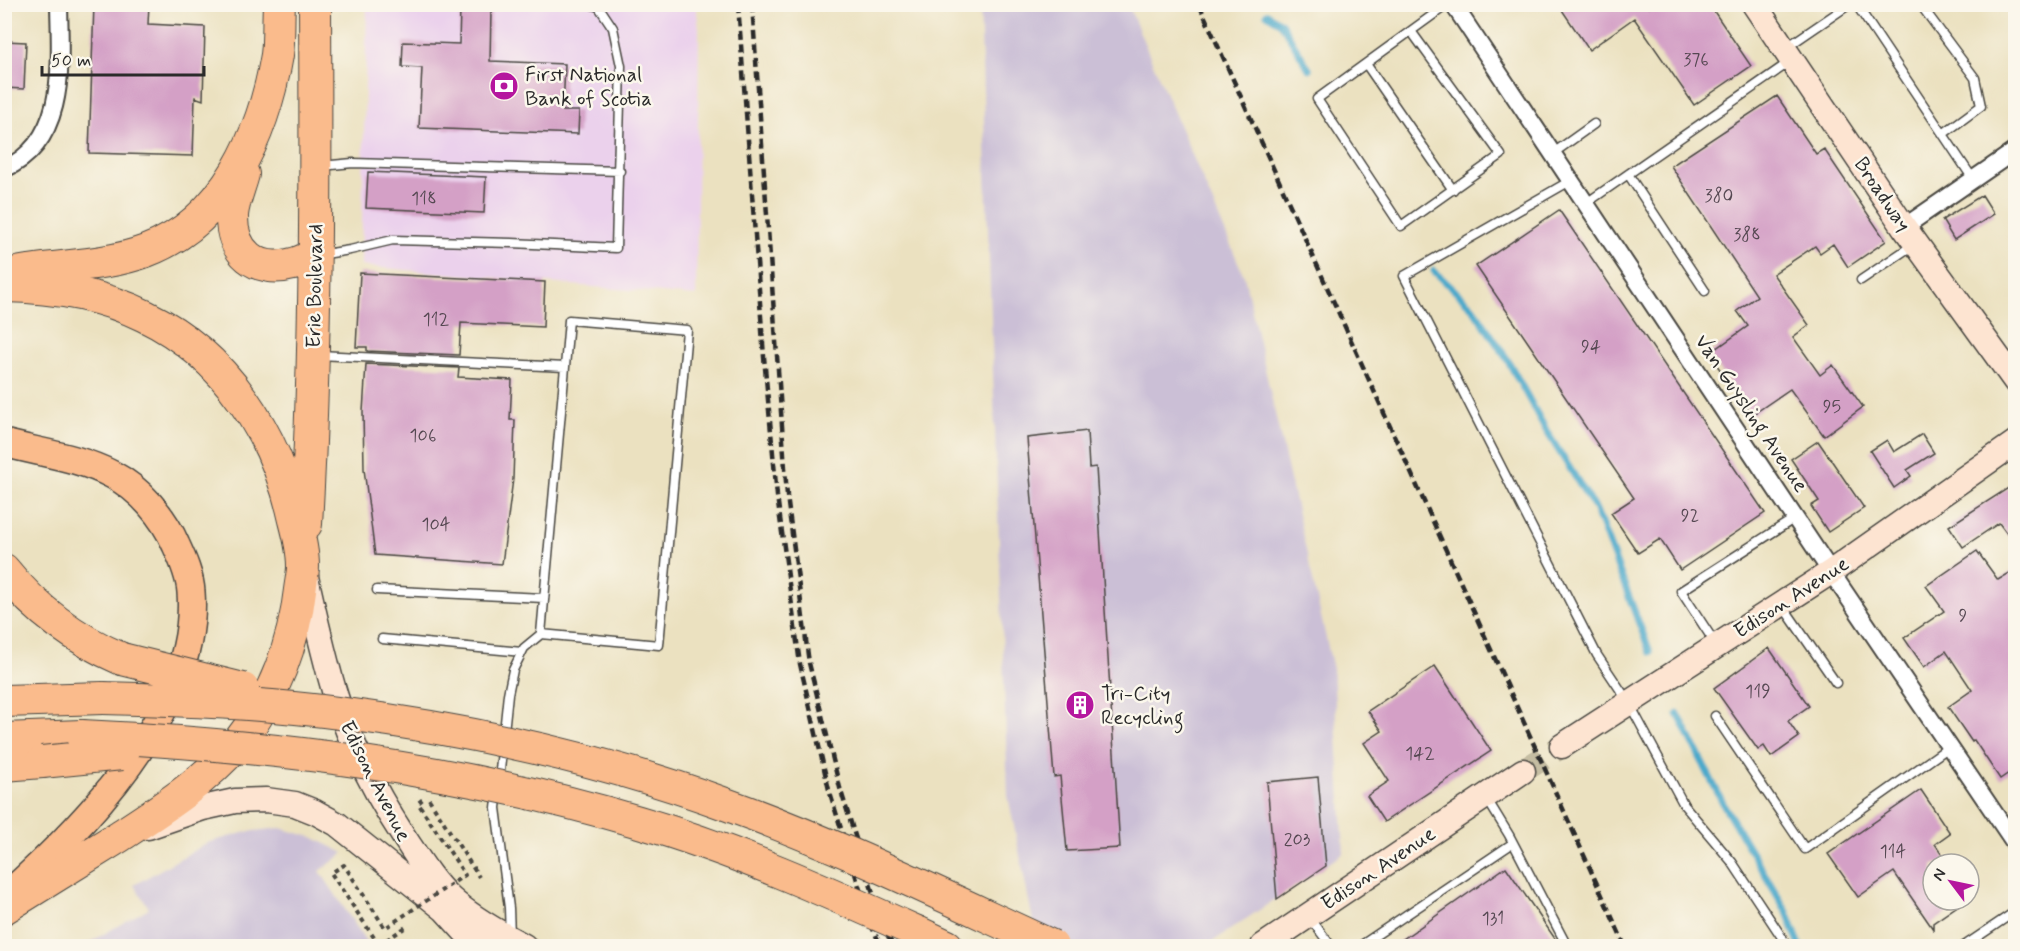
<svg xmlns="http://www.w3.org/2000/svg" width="2020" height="951" font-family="Mynerve,sans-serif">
<rect width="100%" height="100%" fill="#fbf7ec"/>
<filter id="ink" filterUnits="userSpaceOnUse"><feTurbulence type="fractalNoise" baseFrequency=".0167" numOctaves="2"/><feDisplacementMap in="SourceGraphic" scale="12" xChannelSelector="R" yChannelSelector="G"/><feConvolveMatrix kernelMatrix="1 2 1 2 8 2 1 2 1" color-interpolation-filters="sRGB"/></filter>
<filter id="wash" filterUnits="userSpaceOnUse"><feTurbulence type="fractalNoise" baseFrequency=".008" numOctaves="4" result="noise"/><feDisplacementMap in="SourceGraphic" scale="24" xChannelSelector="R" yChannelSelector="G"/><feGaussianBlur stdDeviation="1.35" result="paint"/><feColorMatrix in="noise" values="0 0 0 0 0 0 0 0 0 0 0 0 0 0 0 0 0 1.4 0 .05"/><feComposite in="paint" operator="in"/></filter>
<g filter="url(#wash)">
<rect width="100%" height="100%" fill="#ebe1c0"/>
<!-- built -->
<path fill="#ebd1ec" d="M367 5H696L699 28 696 296 361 266Z"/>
<!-- industrial -->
<path fill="#cbbfd6" d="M980 5H1128L1244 276 1333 669 1344 853 1206 946H1038L1008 796Z
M280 828 312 837 344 853 320 871 369 946H83L149 908 134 885 207 843 246 832Z"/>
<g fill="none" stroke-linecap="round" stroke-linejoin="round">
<!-- stream -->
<path stroke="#4ba9ca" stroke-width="7" d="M1267 14 1281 23 1309 69
M1434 271 1473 308 1507 359 1547 432 1596 510 1650 652
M1678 714 1725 807 1787 912 1800 946"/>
</g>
<g id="blocks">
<!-- building -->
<path fill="#d4a0c6" d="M94 4H149L148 24 205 27 203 100 195 97 193 156 89 153Z
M1558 4H1654L1649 8 1654 4H1709L1751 66 1694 105 1634 18 1589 50Z
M460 9 491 10 490 61 565 64 563 111H579L578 134 419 128 422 68 402 67 403 42 459 44Z
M4 41 26 42 24 89 4 88Z
M1777 96 1816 154 1824 149 1886 241 1848 267 1833 244 1820 253 1815 246 1773 274 1809 325 1793 337 1820 375 1833 365 1863 407 1824 436 1790 389 1752 415 1709 354 1748 326 1737 311 1757 296 1671 166Z
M368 172 486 177 484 213 366 208Z
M1982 195 1994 214 1954 240 1942 220Z
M1559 210 1765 513 1680 570 1660 539 1638 553 1611 513 1634 498 1476 266Z
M360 273 545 282 543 327 461 323 459 355 367 351V347H356Z
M366 364 459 368 458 377 512 380 510 420H515L513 479 502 564 375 555 364 469 363 412Z
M1087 431 1089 468 1096 467 1120 848 1067 851 1060 776 1054 777 1027 438Z
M1922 434 1934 453 1907 470 1911 476 1894 488 1870 451 1887 440 1894 452Z
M1818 441 1864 508 1828 532 1811 506 1819 501 1791 459Z
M2016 483V546L1999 523 1963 547 1949 526Z
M1977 551 1998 580 2016 569V768L2000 779 1974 740 1972 742 1948 707 1972 690 1946 651 1924 667 1904 638 1944 611 1926 586Z
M1769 648 1809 706 1788 721 1799 737 1771 757 1764 746 1758 750 1714 688Z
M1435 666 1491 751 1384 822 1367 796 1389 781 1364 743 1382 731 1368 711Z
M1318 777 1326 866 1277 899 1267 782Z
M1921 790 1950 833 1935 844 1949 864H1933V900H1966L1933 923V929L1894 872 1858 897 1828 854Z
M1506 867 1560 946H1393Z"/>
</g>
</g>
<g filter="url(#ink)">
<use href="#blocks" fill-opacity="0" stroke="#484641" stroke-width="1.5"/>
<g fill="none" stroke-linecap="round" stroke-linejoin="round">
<!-- secondary-tunnel -->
<path stroke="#c5bda2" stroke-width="24" stroke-dasharray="24 12" stroke-linecap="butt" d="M1523 771 1562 746"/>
<!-- lane casing -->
<g stroke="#484641" stroke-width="11">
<path id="lane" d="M1856 4 1973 179
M1920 4 1975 78 1981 106 1943 134
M1411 31 1501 155 1401 226 1317 99 1448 4
M1787 47 1850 4
M1366 64 1453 190
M1552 154 1594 124
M321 166 353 163 620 171
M1628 174 1705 291
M1570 181 1404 276 1597 655 1629 703 1684 805 1732 862 1783 939
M1585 204 1791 61
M319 255 350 250 393 240 512 243 616 248 621 66 613 28 599 7 590 4
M1861 280 1913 245
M319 355 565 367 541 634 659 645 687 330 569 320 565 367
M377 590 544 598
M1782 605 1836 683
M382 639 522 652
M1715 643 1681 591 1795 518
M1715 716 1805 849 1949 747
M1487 799 1509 835 1567 946
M1310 918 1331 946
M510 936 509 908 496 808 508 694 513 670 524 648 541 634
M1871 945 1872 946
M1360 946 1513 843
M1964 946 2016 911"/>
</g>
<!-- street casing -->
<g stroke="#484641" stroke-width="20">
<path id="street" d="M1453 4 1831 572 2016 845
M4 169C68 141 60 62 59 4
M1904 227 2016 150"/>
</g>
<!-- secondary casing -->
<g stroke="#484641" stroke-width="27">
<path id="secondary" d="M1754 4 1904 227 2016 382
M306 577C315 617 324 658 336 697 351 746 376 794 404 837 418 858 432 882 451 899 472 918 499 933 524 946
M1562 746 1831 572 2016 442
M148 827 203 808 235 801 266 800 295 804 315 812 337 824 444 909 465 932 496 946
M1263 946 1523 771"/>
</g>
<!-- primary casing -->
<g stroke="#484641" stroke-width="30">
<path id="primary" d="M4 443C41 453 79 457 113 475 140 489 164 517 176 545 183 560 190 576 191 592 200 708 85 826 5 897"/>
</g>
<!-- highway casing -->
<g stroke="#484641" stroke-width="34">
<path id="highway" d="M243 174C240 186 233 202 232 215 231 252 256 274 293 264 301 262 308 258 315 255
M11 274C56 265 103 267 146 251 226 221 264 133 277 55 279 39 278 21 279 4
M4 286C53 287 101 294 145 316 226 355 276 435 295 520 299 535 303 551 303 566 303 574 301 582 300 590 294 643 274 698 240 740 207 780 163 808 120 836 81 860 43 884 4 908
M306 524C316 351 316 178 315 4
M4 570C36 610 75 639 122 659
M4 701 103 698
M4 739 82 736
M4 765 42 762
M917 932 947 946"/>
</g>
<!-- path -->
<path stroke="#484641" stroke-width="4" stroke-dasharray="4.5 4.5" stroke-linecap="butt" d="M379 945 406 927"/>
<!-- lane -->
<use href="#lane" stroke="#fff" stroke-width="8"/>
<!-- street -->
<use href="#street" stroke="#fff" stroke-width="16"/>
<!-- secondary -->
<use href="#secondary" stroke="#fde4d1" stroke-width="24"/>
<!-- primary -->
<use href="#primary" stroke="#fabb8c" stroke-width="27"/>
<!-- highway -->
<use href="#highway" stroke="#fabb8c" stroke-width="32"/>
<!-- rail -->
<path stroke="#2b2b2b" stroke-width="4.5" stroke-dasharray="9 4.5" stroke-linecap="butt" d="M738 4 764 357 777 496 800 664 829 790 871 925 881 946
M752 4 787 496 809 663 840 788 884 928 893 946
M1199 4 1625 946"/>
<!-- highway-bridge casing -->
<g stroke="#484641" stroke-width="34" stroke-linecap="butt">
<path id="highway-bridge" d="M122 659 243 689
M103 698C184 700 265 703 346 714 475 731 606 760 728 805 839 845 945 897 1052 946
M82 736C271 745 458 768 639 822 735 850 826 891 917 932
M42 762 122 754"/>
</g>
<!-- path-bridge -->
<path stroke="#484641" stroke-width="4" stroke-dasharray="4.5 4.5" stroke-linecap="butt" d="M429 799 479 877
M379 945 331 873 344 865 385 928 465 875 418 803 423 799"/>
<!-- highway-bridge -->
<use href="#highway-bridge" stroke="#fabb8c" stroke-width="32"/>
</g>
</g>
<!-- icons -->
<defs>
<g id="bank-disc" transform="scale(1.5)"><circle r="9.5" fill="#b5179e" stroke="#fbf7ec"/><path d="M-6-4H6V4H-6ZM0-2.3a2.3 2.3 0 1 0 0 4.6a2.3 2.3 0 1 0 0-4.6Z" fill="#fff"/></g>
<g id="building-disc" transform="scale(1.5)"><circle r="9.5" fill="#b5179e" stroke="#fbf7ec"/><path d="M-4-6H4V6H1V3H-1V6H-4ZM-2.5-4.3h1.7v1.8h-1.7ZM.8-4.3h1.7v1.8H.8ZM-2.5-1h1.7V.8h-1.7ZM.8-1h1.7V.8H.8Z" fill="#fff"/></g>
</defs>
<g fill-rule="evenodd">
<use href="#bank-disc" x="504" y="86"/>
<use href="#building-disc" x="1080" y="705"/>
</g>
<g text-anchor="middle" stroke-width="5" stroke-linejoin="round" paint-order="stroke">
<!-- number labels -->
<g font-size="18" fill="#554852">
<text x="1696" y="65">376</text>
<text x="1719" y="201">380</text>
<text x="424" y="204">118</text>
<text x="1747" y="240">388</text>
<text x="436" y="325">112</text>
<text x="1591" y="352">94</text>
<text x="1832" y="412">95</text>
<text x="423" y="441">106</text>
<text x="1690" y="521">92</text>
<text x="436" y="530">104</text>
<text x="1963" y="621">9</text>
<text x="1758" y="697">119</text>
<text x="1420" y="759">142</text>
<text x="1297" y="845">203</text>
<text x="1893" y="857">114</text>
<text x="1493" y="924">131</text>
</g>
<!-- poi labels -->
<g font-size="21" fill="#2b2b2b" stroke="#fbf7ec" text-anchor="start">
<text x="525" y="81">First National<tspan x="525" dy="24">Bank of Scotia</tspan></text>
<text x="1101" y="700">Tri-City<tspan x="1101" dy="24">Recycling</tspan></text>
</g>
<!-- street labels -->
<g font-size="21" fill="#2b2b2b" stroke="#fbf7ec">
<text transform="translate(1883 194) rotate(56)" y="7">Broadway</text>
<text transform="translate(314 286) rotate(-89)" y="7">Erie Boulevard</text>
<text transform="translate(1752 413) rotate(56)" y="7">Van Guysling Avenue</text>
<text transform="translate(1791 597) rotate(-33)" y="7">Edison Avenue</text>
<text transform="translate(376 781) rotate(63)" y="7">Edison Avenue</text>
<text transform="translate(1378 868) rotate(-34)" y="7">Edison Avenue</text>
</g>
</g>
<!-- margin -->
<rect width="2020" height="951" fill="none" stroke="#fbf7ec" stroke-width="24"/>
<!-- north arrow -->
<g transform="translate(1951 882) rotate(302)"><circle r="28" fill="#fbf7ec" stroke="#a8a59f" stroke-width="1.5"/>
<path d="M0-4.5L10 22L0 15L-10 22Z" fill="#b5179e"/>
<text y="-9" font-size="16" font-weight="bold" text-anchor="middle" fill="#2b2b2b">N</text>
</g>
<!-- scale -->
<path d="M42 66v9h162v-9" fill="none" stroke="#2b2b2b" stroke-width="3"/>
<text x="51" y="66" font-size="18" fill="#2b2b2b" stroke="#fbf7ec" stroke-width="4.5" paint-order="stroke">50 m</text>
</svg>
